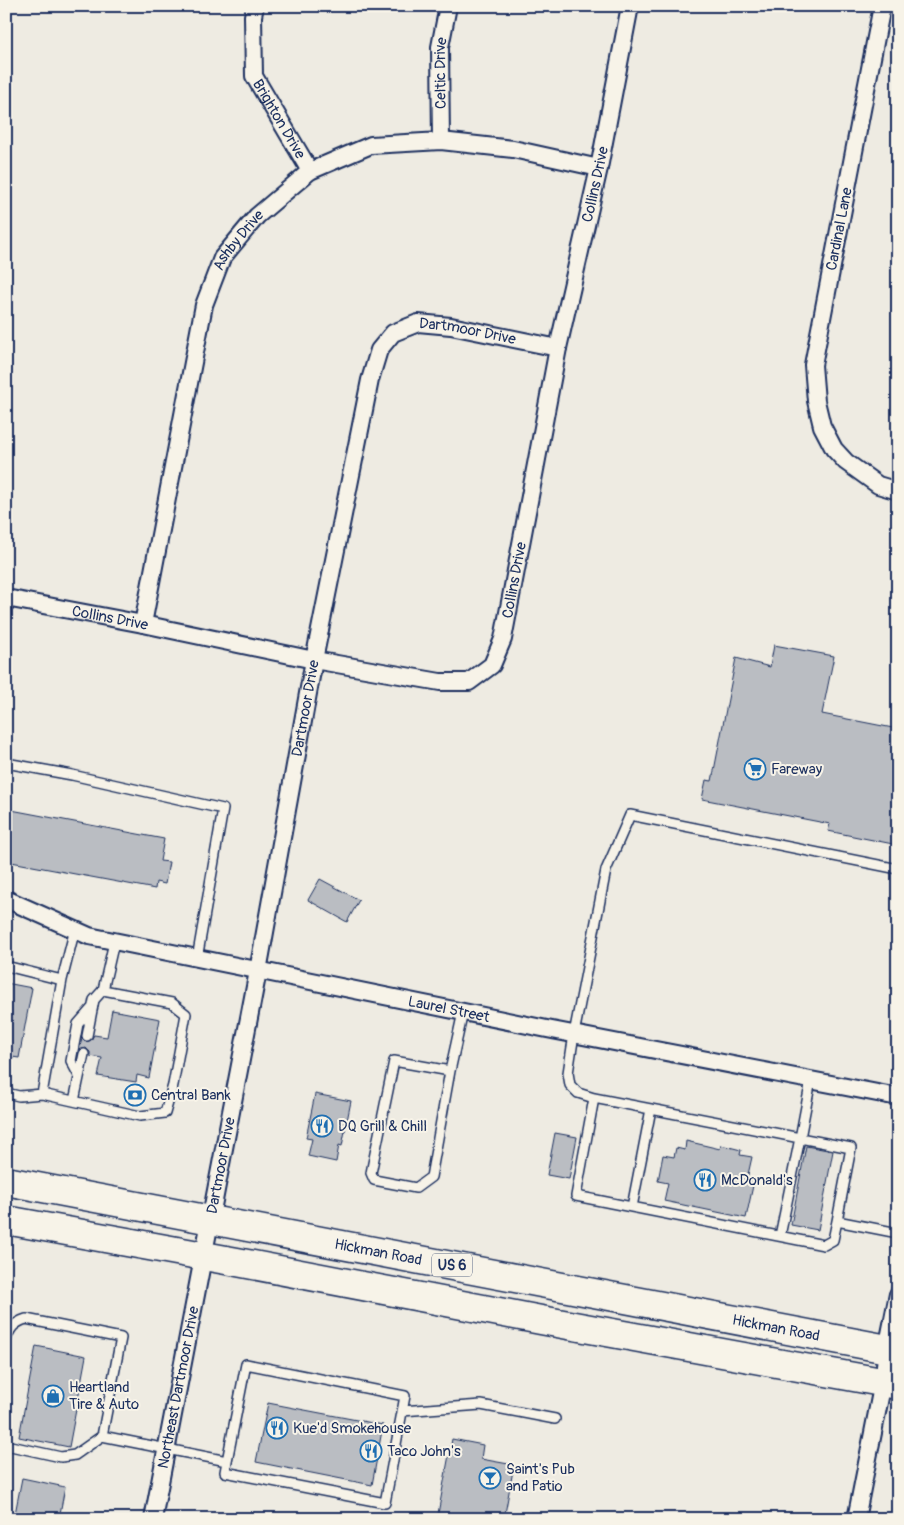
<svg xmlns="http://www.w3.org/2000/svg" width="904" height="1525" font-family="Pangolin,sans-serif">
<rect width="100%" height="100%" fill="#eeebe2"/>
<filter id="ink" filterUnits="userSpaceOnUse"><feTurbulence type="fractalNoise" baseFrequency=".02" numOctaves="2"/><feDisplacementMap in="SourceGraphic" scale="10" xChannelSelector="R" yChannelSelector="G"/><feConvolveMatrix kernelMatrix="1 2 1 2 8 2 1 2 1" color-interpolation-filters="sRGB"/></filter>
<g filter="url(#ink)">
<!-- building -->
<path fill="#babdc2" stroke="#1b2f5e" d="M774 645 834 656 822 714 898 729V845L828 831 830 824 702 799 706 780 712 781 736 658 770 667Z
M6 809 164 839 160 861 169 862 165 884 156 882 155 889 6 861Z
M320 879 359 900 347 922 308 900Z
M6 983 32 988 19 1058 6 1056Z
M112 1010 160 1019 149 1078 137 1075 136 1082 98 1076 102 1058 90 1056V1052L86 1048 79 1050 82 1039 86 1042 91 1040 94 1035 107 1037Z
M315 1094 351 1101 342 1146 339 1145 336 1162 308 1156 312 1139 306 1138Z
M555 1133 577 1137 569 1179 547 1175Z
M686 1141 720 1149 721 1145 741 1150 740 1155 752 1157 747 1179 754 1181 746 1218 664 1201 668 1183 658 1181 663 1155 674 1157 676 1148 685 1150Z
M806 1146 833 1151 818 1230 791 1225Z
M36 1346 86 1356 69 1447 19 1437Z
M268 1403 383 1425 372 1485 256 1462Z
M452 1439 483 1445 481 1459 514 1465 504 1519H437Z
M22 1478 65 1487 59 1519H14Z"/>
<g fill="none" stroke-linecap="round" stroke-linejoin="round">
<!-- lane casing -->
<g stroke="#1b2f5e" stroke-width="12">
<path id="lane" d="M6 763 72 775 223 809 197 959
M6 966 62 980
M87 1036 94 1000 103 990
M450 1071 431 1177 416 1188 374 1180 371 1173 394 1061 450 1071 463 1012
M79 1076 71 1061 78 1024 92 1008
M811 1080 800 1138 851 1148 837 1221 898 1233
M6 1093 19 1096 42 1094 62 980 75 929
M42 1094 140 1116 165 1113 173 1085 186 1014 172 1003 103 990 114 942
M594 1098 576 1196 824 1245 833 1240 837 1221
M74 1101 84 1054
M632 1207 651 1109
M780 1236 800 1138 594 1098 578 1093 570 1085 568 1073 574 1034 606 870 630 815 898 869
M6 1340C10 1328 14 1323 26 1319L121 1338 102 1436 75 1455 61 1457 6 1445
M402 1411 481 1405 555 1419
M102 1436 227 1461 246 1364 405 1396 385 1503 225 1472 227 1461"/>
</g>
<!-- street casing -->
<g stroke="#1b2f5e" stroke-width="20">
<g id="street">
<path id="s1" d="M255 6 253 16 254 76 310 171"/>
<path d="M882 6 813 365 816 401 822 426 834 449 846 462 878 485 898 491"/>
<path id="s2" d="M441 141 440 47 448 6"/>
<path id="s3" d="M6 598 143 624 314 660 440 682H469L492 665 503 639 558 348 599 168 630 6"/>
<path id="s4" d="M143 624 204 305 222 258 257 216 310 171 371 145 441 141 513 149 599 168"/>
<path id="s5" d="M6 899 89 936 547 1029 898 1097"/>
<path id="s6" d="M153 1519 258 971 314 660 370 380 379 350 393 333 418 323 451 326 558 348"/>
<path d="M856 1519 883 1382 887 1349 898 1294"/>
</g>
</g>
<!-- highway casing -->
<g stroke="#1b2f5e" stroke-width="31">
<g id="highway">
<path id="s7" d="M6 1181 898 1351"/>
<path d="M6 1220 237 1262 541 1320 898 1385"/>
</g>
</g>
<!-- lane -->
<use href="#lane" stroke="#f7f3e8" stroke-width="9"/>
<!-- street -->
<use href="#street" stroke="#f7f3e8" stroke-width="16"/>
<!-- highway -->
<use href="#highway" stroke="#f7f3e8" stroke-width="28"/>
</g>
</g>
<!-- icons -->
<defs>
<g id="supermarket-ring" transform="scale(1.125)"><circle r="9.5" fill="#f7f3e8" stroke="#1f6fb2" stroke-width="1.5"/><path d="M-6-5.5h2.5l.6 2H6L4.5 2H-2.5L-4.4-4H-6ZM-1.5 3.2a1.3 1.3 0 1 0 .1 0ZM3 3.2a1.3 1.3 0 1 0 .1 0Z" fill="#1f6fb2"/></g>
<g id="bank-ring" transform="scale(1.125)"><circle r="9.5" fill="#f7f3e8" stroke="#1f6fb2" stroke-width="1.5"/><path d="M-6-4H6V4H-6ZM0-2.3a2.3 2.3 0 1 0 0 4.6a2.3 2.3 0 1 0 0-4.6Z" fill="#1f6fb2"/></g>
<g id="restaurant-ring" transform="scale(1.125)"><circle r="9.5" fill="#f7f3e8" stroke="#1f6fb2" stroke-width="1.5"/><path d="M-5-6h1v4h1v-4h1v4h1v-4h1v5L-1.5 .5V6h-2V.5L-5-1ZM5-6V6H3V1.5H1.5Q1.5-4 5-6Z" fill="#1f6fb2"/></g>
<g id="shop-ring" transform="scale(1.125)"><circle r="9.5" fill="#f7f3e8" stroke="#1f6fb2" stroke-width="1.5"/><path d="M-5-2.5h2.3a2.7 3.5 0 0 1 5.4 0H5L5.5 6h-11ZM-1.5-2.5h3a1.5 2.3 0 0 0-3 0Z" fill="#1f6fb2"/></g>
<g id="bar-ring" transform="scale(1.125)"><circle r="9.5" fill="#f7f3e8" stroke="#1f6fb2" stroke-width="1.5"/><path d="M-6-5H6L.8 .8V4.5H3.5V6h-7V4.5H-.8V.8Z" fill="#1f6fb2"/></g>
</defs>
<g fill-rule="evenodd">
<use href="#supermarket-ring" x="755" y="769"/>
<use href="#bank-ring" x="135" y="1095"/>
<use href="#restaurant-ring" x="322" y="1126"/>
<use href="#restaurant-ring" x="705" y="1180"/>
<use href="#shop-ring" x="53" y="1396"/>
<use href="#restaurant-ring" x="277" y="1428"/>
<use href="#restaurant-ring" x="371" y="1451"/>
<use href="#bar-ring" x="490" y="1478"/>
</g>
<g text-anchor="middle" stroke-width="4" stroke-linejoin="round" paint-order="stroke">
<!-- shield labels -->
<rect fill="#f7f3e8" stroke="#5d6a87" stroke-width="1" x="432" y="1253.5" width="40" height="23" rx="4"/>
<g font-size="14" font-weight="bold" fill="#1b2f5e">
<text x="452" y="1270">US 6</text>
</g>
<!-- street labels -->
<g font-size="15" fill="#1b2f5e" stroke="#f7f3e8">
<text dy="5" stroke="none"><textPath href="#s2" startOffset="68">Celtic Drive</textPath></text>
<text dy="5" stroke="none"><textPath href="#s1" startOffset="120">Brighton Drive</textPath></text>
<text dy="5" stroke="none"><textPath href="#s3" startOffset="992">Collins Drive</textPath></text>
<text transform="translate(839 229) rotate(-79)" y="5">Cardinal Lane</text>
<text dy="5" stroke="none"><textPath href="#s4" startOffset="399">Ashby Drive</textPath></text>
<text dy="5" stroke="none"><textPath href="#s6" startOffset="1290">Dartmoor Drive</textPath></text>
<text dy="5" stroke="none"><textPath href="#s3" startOffset="588">Collins Drive</textPath></text>
<text dy="5" stroke="none"><textPath href="#s3" startOffset="106">Collins Drive</textPath></text>
<text dy="5" stroke="none"><textPath href="#s6" startOffset="825">Dartmoor Drive</textPath></text>
<text dy="5" stroke="none"><textPath href="#s5" startOffset="458">Laurel Street</textPath></text>
<text dy="5" stroke="none"><textPath href="#s6" startOffset="360">Dartmoor Drive</textPath></text>
<text dy="5" stroke="none"><textPath href="#s7" startOffset="379">Hickman Road</textPath></text>
<text dy="5" stroke="none"><textPath href="#s7" startOffset="784">Hickman Road</textPath></text>
<text dy="5" stroke="none"><textPath href="#s6" startOffset="134">Northeast Dartmoor Drive</textPath></text>
</g>
<!-- poi labels -->
<g font-size="15" fill="#1b2f5e" stroke="#f7f3e8" text-anchor="start">
<text x="771" y="774">Fareway</text>
<text x="151" y="1100">Central Bank</text>
<text x="338" y="1131">DQ Grill &amp; Chill</text>
<text x="721" y="1185">McDonald's</text>
<text x="69" y="1392">Heartland<tspan x="69" dy="17">Tire &amp; Auto</tspan></text>
<text x="293" y="1433">Kue'd Smokehouse</text>
<text x="387" y="1456">Taco John's</text>
<text x="506" y="1474">Saint's Pub<tspan x="506" dy="17">and Patio</tspan></text>
</g>
</g>
<!-- margin -->
<rect width="904" height="1525" fill="none" stroke="#f7f3e8" stroke-width="25"/>
<rect x="12" y="12" width="879" height="1500" fill="none" stroke="#1b2f5e" stroke-width="2" filter="url(#ink)"/>
</svg>
